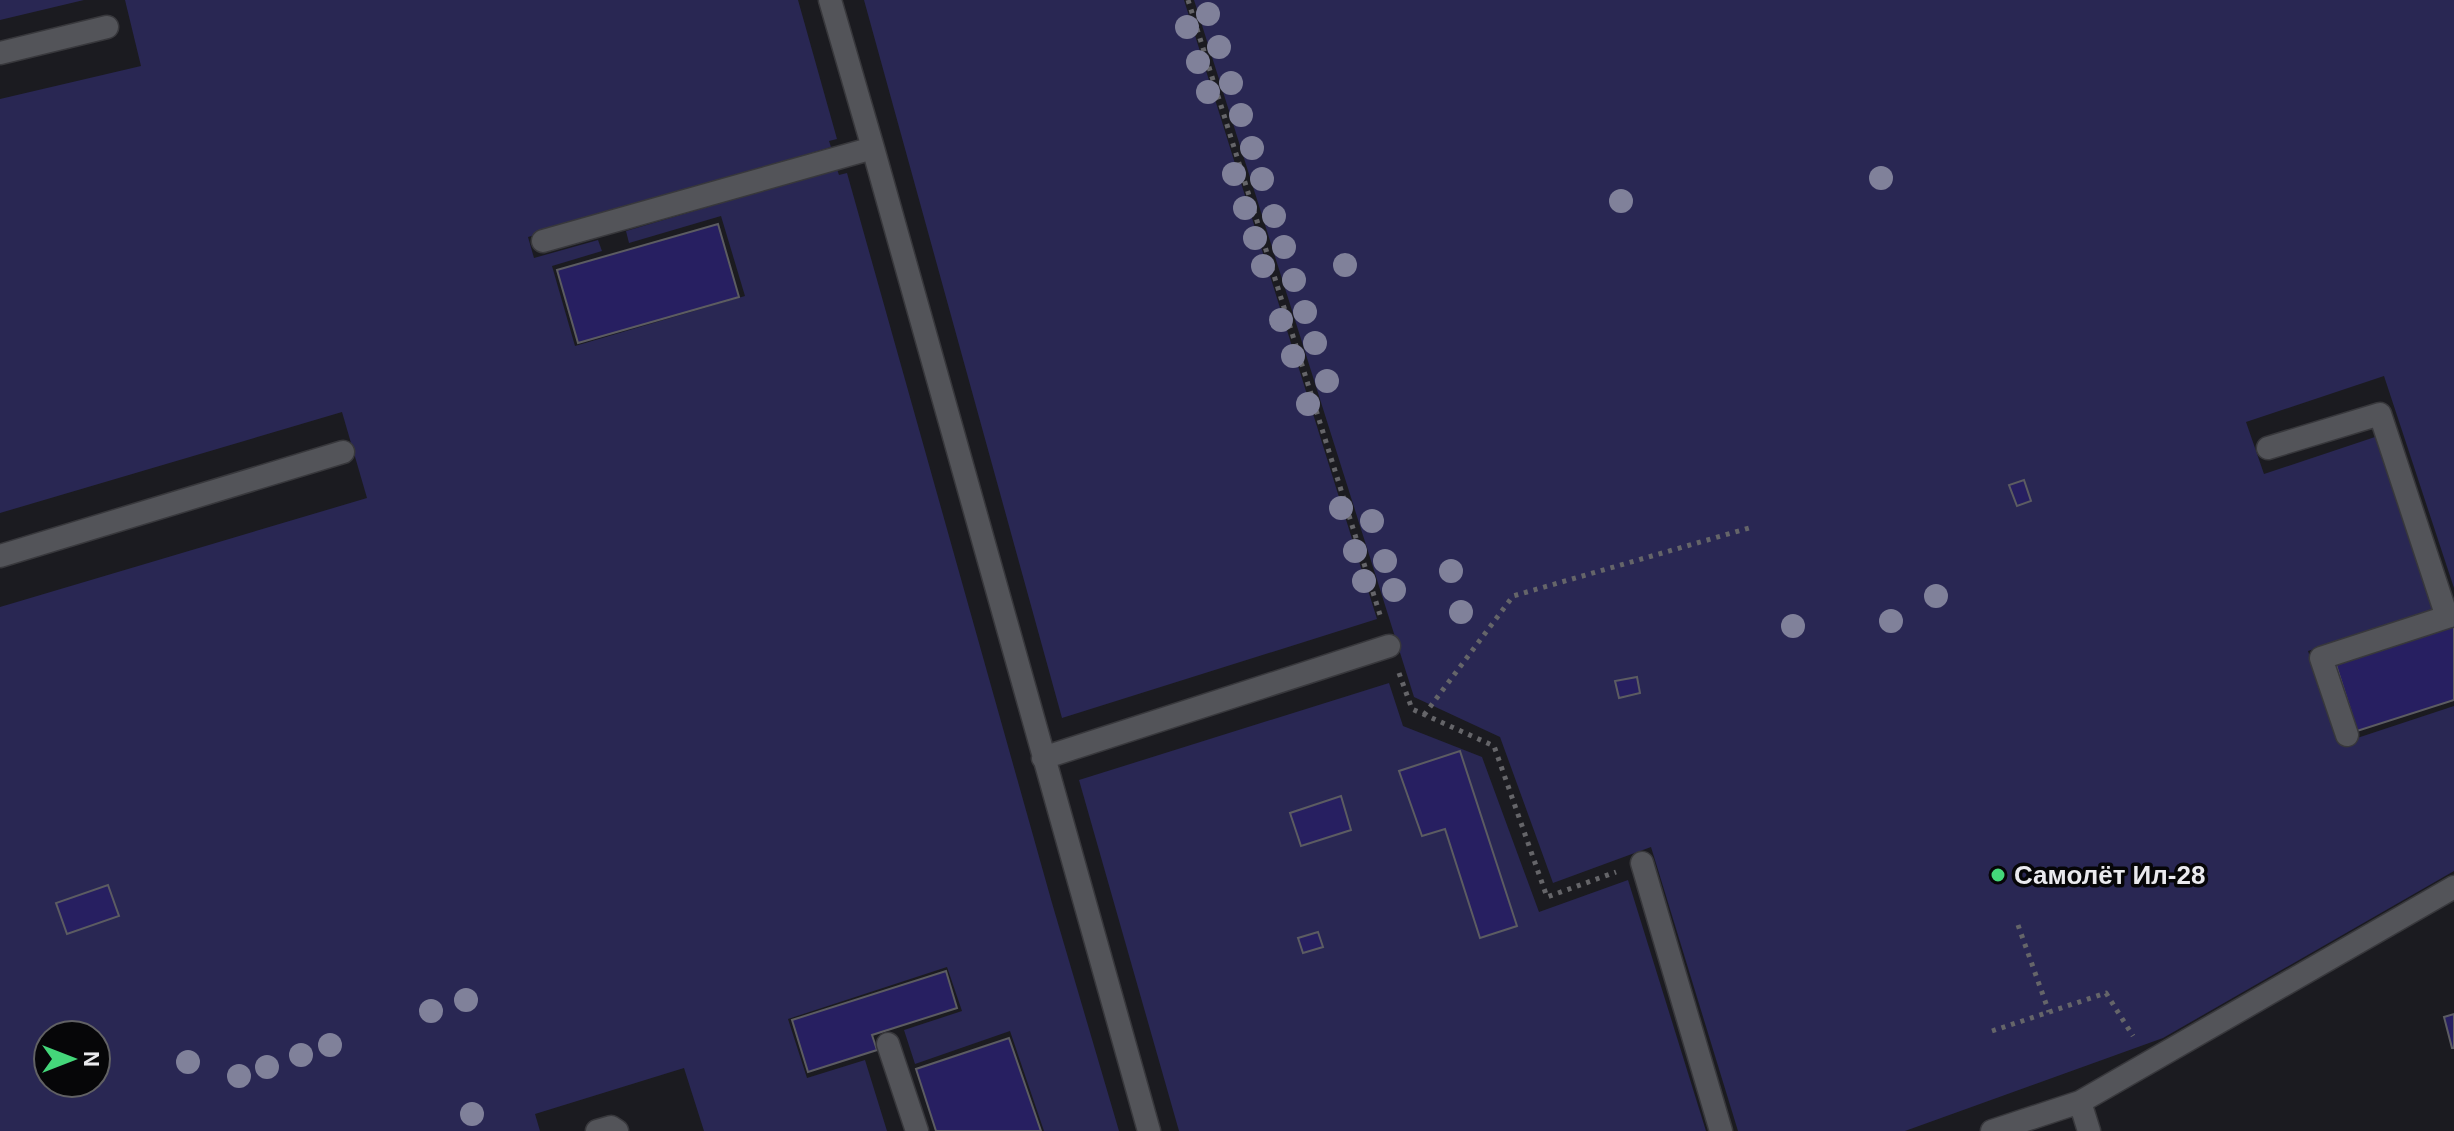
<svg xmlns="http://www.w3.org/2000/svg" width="2454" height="1131" font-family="Arial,sans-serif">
<rect width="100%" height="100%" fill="#1b1b20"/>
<!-- green -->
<path fill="#292753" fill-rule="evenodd" d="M0 0H84L0 20Z
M125 0H798L837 139 829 141 831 147 528 237 534 258 598 240 602 251 552 266 575 346 745 296 721 216 629 243 626 231 837 169 839 175 847 173 1052 903 1119 1131H1044L1010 1031 915 1064 904 1030 962 1011 947 967 788 1019 807 1078 865 1060 887 1131H704L684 1068 535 1114 540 1131H0V607L367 498 342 412 0 513V99L141 66ZM56 904 118 916 67 934ZM48 1035H96V1083H48Z
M864 0H1184L1377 619 1062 718Z
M1194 0H2454V588L2384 376 2246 422 2264 474 2375 437 2433 611 2308 651 2339 744 2454 706V871L2163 1038 1905 1131H1738L1651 847 1553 883 1500 737 1414 697Z
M1389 683 1403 726 1482 757 1539 912 1628 880 1706 1131H1179L1079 780Z"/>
<!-- building -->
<path fill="#271f61" stroke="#5c5c62" stroke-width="2" d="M718 224 739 297 578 343 557 270Z
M2024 480 2031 501 2017 506 2009 485Z
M2454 625V700L2357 731 2335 662Z
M1637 677 1640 693 1619 698 1615 681Z
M1460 751 1517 926 1480 938 1445 829 1422 836 1399 771Z
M1341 796 1351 830 1301 846 1290 813Z
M108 885 119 916 67 934 56 903Z
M1318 932 1323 947 1303 953 1298 938Z
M946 971 957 1008 872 1035 877 1050 808 1072 792 1020Z
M2454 1014V1048H2452L2444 1017Z
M1009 1038 1041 1131H936L916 1069Z"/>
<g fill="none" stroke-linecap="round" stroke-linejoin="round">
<!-- lane casing -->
<g stroke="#38383c" stroke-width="25">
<path id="lane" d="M830 0 873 148 1149 1131
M0 53 107 27
M543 241 873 148
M2268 448 2380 414 2447 617 2454 615
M0 556 343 452
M2347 735 2321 658 2447 617
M1043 758 1389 646
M1642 863 1721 1131
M888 1044 917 1131
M2080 1102 2454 887
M597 1131 611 1127 617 1131
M1992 1131 2080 1102 2089 1131"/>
</g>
<!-- path -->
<path stroke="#656569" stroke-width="5" stroke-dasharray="4 6" stroke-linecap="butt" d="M1188 0 1381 618
M1399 673 1412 709 1494 746 1547 897 1616 872
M1424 715 1513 596 1749 528
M2018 925 2049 1012
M1992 1031 2106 993 2133 1036"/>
<!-- lane -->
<use href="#lane" stroke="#535459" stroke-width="22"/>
</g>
<!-- trees -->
<g fill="#80819a">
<circle cx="1208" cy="14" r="12"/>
<circle cx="1187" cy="27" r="12"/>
<circle cx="1219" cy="47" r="12"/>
<circle cx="1198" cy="62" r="12"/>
<circle cx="1231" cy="83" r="12"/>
<circle cx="1208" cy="92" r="12"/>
<circle cx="1241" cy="115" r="12"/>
<circle cx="1252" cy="148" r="12"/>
<circle cx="1234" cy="174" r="12"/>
<circle cx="1881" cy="178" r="12"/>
<circle cx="1262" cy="179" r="12"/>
<circle cx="1621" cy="201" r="12"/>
<circle cx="1245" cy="208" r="12"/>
<circle cx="1274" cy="216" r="12"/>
<circle cx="1255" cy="238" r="12"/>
<circle cx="1284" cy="247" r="12"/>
<circle cx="1345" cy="265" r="12"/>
<circle cx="1263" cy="266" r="12"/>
<circle cx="1294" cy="280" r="12"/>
<circle cx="1305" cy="312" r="12"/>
<circle cx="1281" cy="320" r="12"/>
<circle cx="1315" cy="343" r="12"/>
<circle cx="1293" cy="356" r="12"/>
<circle cx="1327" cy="381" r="12"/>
<circle cx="1308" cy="404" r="12"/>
<circle cx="1341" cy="508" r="12"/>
<circle cx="1372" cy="521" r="12"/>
<circle cx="1355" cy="551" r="12"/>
<circle cx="1385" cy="561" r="12"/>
<circle cx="1451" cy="571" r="12"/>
<circle cx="1364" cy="581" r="12"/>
<circle cx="1394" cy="590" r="12"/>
<circle cx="1936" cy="596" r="12"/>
<circle cx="1461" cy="612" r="12"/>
<circle cx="1891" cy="621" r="12"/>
<circle cx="1793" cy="626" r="12"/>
<circle cx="466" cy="1000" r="12"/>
<circle cx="431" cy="1011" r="12"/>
<circle cx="330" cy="1045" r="12"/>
<circle cx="301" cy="1055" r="12"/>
<circle cx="188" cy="1062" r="12"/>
<circle cx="267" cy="1067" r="12"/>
<circle cx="239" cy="1076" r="12"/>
<circle cx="472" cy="1114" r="12"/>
</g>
<!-- markers -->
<circle fill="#44d77a" stroke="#060608" stroke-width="3" cx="1998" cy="875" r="8"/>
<g text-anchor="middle" stroke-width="7" stroke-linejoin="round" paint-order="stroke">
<!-- poi labels -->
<g font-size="26" font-weight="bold" fill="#eaeaee" stroke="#060608" text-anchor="start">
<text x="2014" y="884">Самолёт Ил-28</text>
</g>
</g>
<!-- north arrow -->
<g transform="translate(72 1059) rotate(90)"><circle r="38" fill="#060608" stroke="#616164" stroke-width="2"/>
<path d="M0-6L14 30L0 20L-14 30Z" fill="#44d77a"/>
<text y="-12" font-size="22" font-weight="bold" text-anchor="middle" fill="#eaeaee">N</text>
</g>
</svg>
